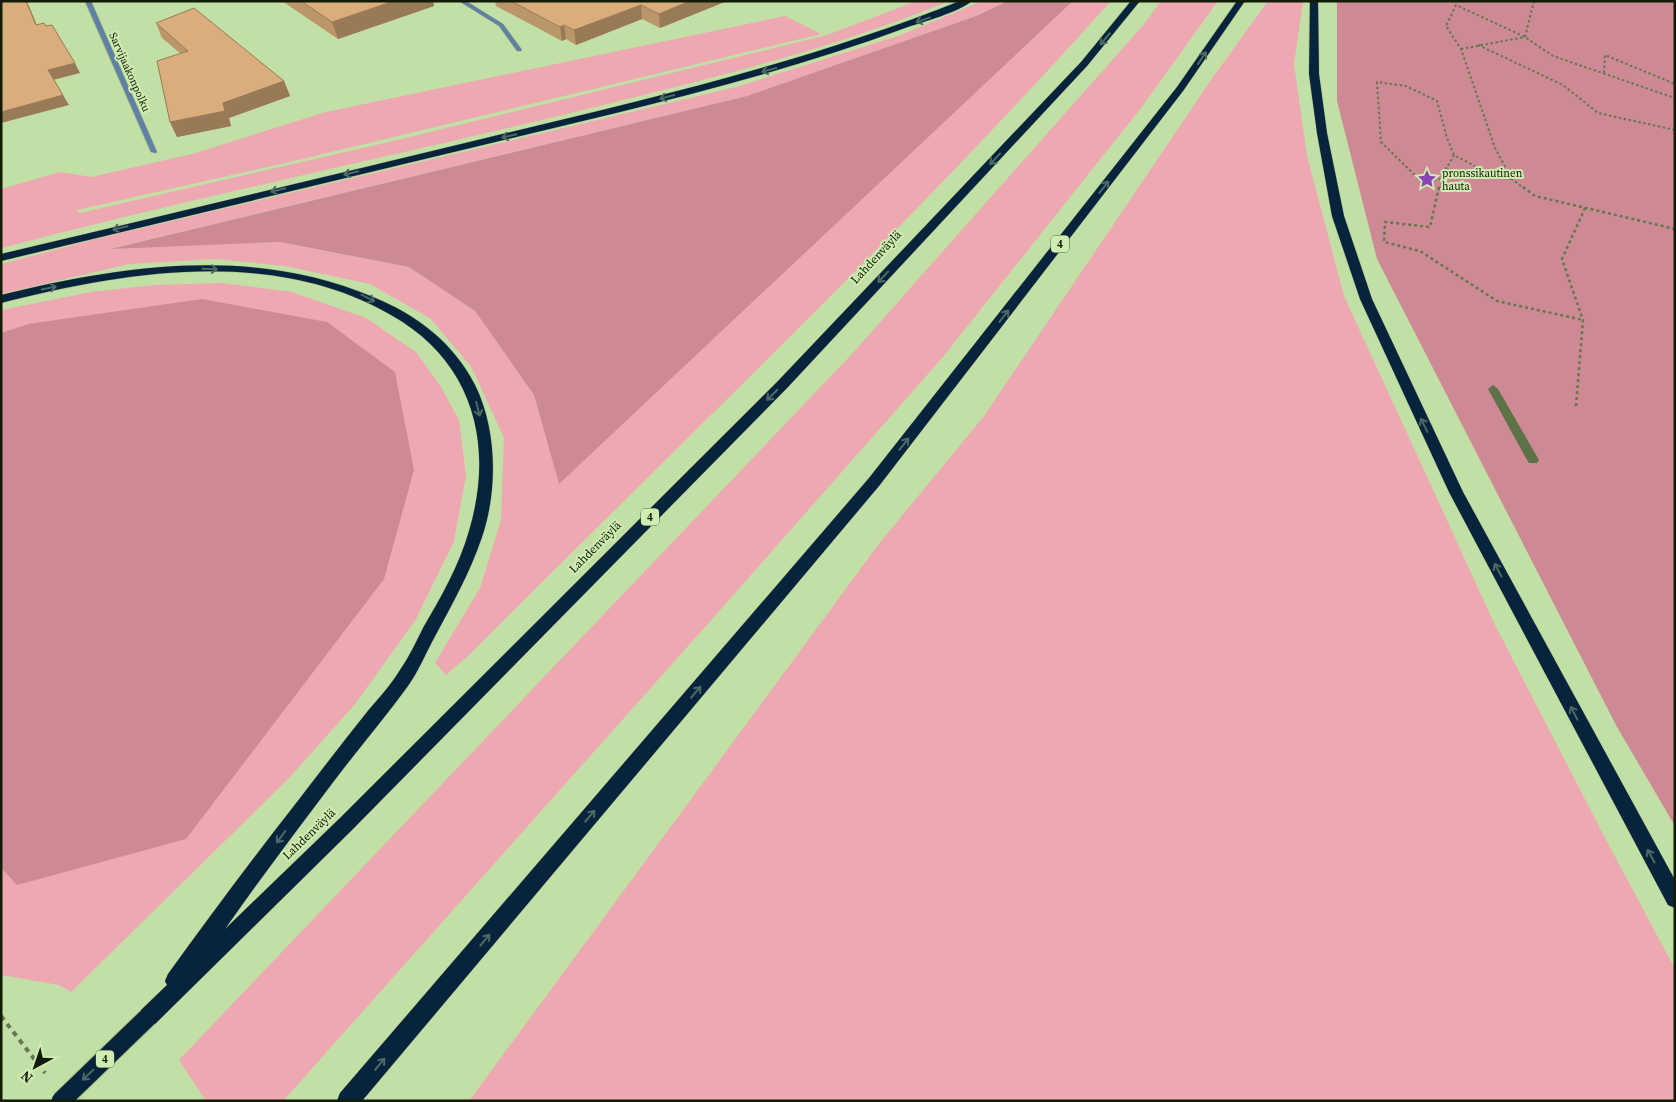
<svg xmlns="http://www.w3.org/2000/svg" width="1676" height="1102" font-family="'Source Serif 4',serif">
<rect width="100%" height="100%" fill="#c2dfa5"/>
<!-- green -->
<path fill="#eea8b2" d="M917 1H949C835 48 714 78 595 107 398 156 198 196 1 248V189L60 172 91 177 192 154 326 112 785 16 821 34 302 159 77 210 82 216 80 213 402 139 827 35Z
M982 1H1008L976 16 747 96 113 248 280 242 409 267 475 311 534 395 559 483 1073 1H1111C907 229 684 439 468 656L446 675 435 663 480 588 501 520 504 438 472 368 431 319 370 284 285 266 215 259 129 264 1 294V264L100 238 736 87 901 35Z
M1161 1H1218L1141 108 942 358 721 609 283 1101H206L179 1060 851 355 1145 23Z
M1268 1H1303L1294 64 1307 156 1344 296 1495 625 1604 836 1675 969V1101H469L878 545 984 416 1213 77Z
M222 283 292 292 366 318 416 352 441 387 459 420 466 475 454 541 416 619 355 704 289 778 71 992 59 985 1 975V868L17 885 28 324 1 333V310L91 292 155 285Z"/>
<!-- forest -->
<path fill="#ce8a94" d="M1008 1H1073L559 484 534 395 475 311 409 267 280 242 110 249 747 96 976 16Z
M1337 1H1675V826L1617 727 1377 259 1337 101Z
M202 299 327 322 395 372 414 470 384 579 186 839 17 885 1 868V333L28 324Z"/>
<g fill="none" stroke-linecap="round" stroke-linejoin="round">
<!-- stream -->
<path fill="#5d7246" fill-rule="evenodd" d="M1493 385 1498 389 1539 460 1537 463H1529L1527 460 1488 389Z"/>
<!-- minor casing -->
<g stroke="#a2bc88" stroke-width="1">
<path id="minor" d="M85 1H91L157 152 156 153 151 152Z
M459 1H466L503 24 522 50 521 51H517L499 26Z"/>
</g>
<!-- motorway casing -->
<g stroke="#a2bc88" stroke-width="1">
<path id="motorway" d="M960 1H972C959 12 923 22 905 28 811 63 713 89 616 113L1 261V254C163 216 324 177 486 138 646 100 807 62 960 1Z
M1131 1H1140L1087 66 788 387 352 830 155 1024 148 1027 141 1024 138 1017 141 1010 167 985 165 981 168 974C210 916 253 858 297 802 320 772 343 742 367 712 378 699 391 685 400 670 409 657 416 642 423 628 441 597 459 566 469 531 495 444 473 361 391 315 273 247 127 271 1 303V295C124 265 253 246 373 297 417 315 453 342 475 385 497 429 498 490 482 537 470 573 451 606 433 640 425 655 418 672 408 686 385 718 358 749 334 781 297 830 260 879 225 929L340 818 778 381 1081 62Z
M1237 1H1245L1183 91 879 486 362 1101H337L340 1093 869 478 1177 87Z
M1310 1H1318L1319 74 1327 133 1344 216 1372 299 1463 492 1675 880V908L1668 905 1449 492 1360 299 1332 216 1317 133 1309 74Z"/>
</g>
<!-- path-far2 -->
<path stroke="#647750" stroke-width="2" stroke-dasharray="2.5 2.5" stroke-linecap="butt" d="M1478 45 1563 85 1598 113 1675 130
M1461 49 1525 37 1534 1
M1604 73 1605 55 1675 84
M1445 168 1473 176 1512 179
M1441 179 1423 183 1381 142 1377 82 1406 86 1437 101 1447 138 1454 155 1497 178
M1439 189 1445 171 1454 155
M1525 189 1512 179 1495 148 1461 49 1446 26 1456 5 1525 37 1553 56 1675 98"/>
<!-- path-far1 -->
<path stroke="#647750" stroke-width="2.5" stroke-dasharray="3 3" stroke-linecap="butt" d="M1439 187 1430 227 1385 222 1384 242 1420 251 1497 301 1583 320
M1523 187 1535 196 1675 229
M1576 406 1583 320 1562 259 1585 208"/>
<!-- path -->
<path stroke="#647750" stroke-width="4" stroke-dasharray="5 5" stroke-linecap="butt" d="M1 1016 45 1073"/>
<!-- minor -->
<use href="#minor" fill="#6081a3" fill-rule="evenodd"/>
<!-- motorway -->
<use href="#motorway" fill="#08233c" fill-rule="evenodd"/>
<!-- motorway-bridge casing -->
<g stroke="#a2bc88" stroke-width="21" stroke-linecap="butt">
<path id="motorway-bridge" d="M61 1101 148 1017"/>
</g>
<!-- motorway-bridge -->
<use href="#motorway-bridge" stroke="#08233c" stroke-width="19"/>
</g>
<!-- wall -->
<path fill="#bb966b" d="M282 1H433L434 6 338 39Z
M495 1H727L660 28 642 19 576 45 566 39 562 41 496 6Z
M156 23 284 81 290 96 229 118 231 126 177 137 170 122 181 54 162 38Z"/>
<!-- shaded-wall -->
<path fill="#997a57" d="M26 1 29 6 41 35 36 25Z
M394 1H433L434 6 338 39 332 22Z
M690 1H727L660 28 659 14Z
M641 5 642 19 576 45 574 30Z
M564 25 566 39 562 41 560 27Z
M75 63 80 73 53 80 48 70Z
M284 81 290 96 229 118 231 126 177 137 170 122Z
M63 95 69 105 1 123V112Z"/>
<!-- building -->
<path fill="#daae7c" stroke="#997a57" d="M1 1H26L36 25 44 23 46 26 52 25 75 63 48 70 63 95 1 112Z
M301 1H394L332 22Z
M511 1H690L659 14 641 5 574 30 564 25 560 27Z
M194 8 284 81 223 103 225 111 170 122 157 61 188 51 156 23Z"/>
<!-- one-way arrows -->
<defs><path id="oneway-shaft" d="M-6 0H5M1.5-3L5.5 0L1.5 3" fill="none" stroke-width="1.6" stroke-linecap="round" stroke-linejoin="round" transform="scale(1.25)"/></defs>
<g stroke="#4e6965">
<use href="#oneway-shaft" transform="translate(923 20) rotate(160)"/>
<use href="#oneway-shaft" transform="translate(1105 39) rotate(130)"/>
<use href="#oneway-shaft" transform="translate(1202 58) rotate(-56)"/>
<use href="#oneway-shaft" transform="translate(769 70) rotate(165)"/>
<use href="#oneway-shaft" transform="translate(667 97) rotate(165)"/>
<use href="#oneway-shaft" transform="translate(509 136) rotate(166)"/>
<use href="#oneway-shaft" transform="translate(995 159) rotate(133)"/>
<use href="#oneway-shaft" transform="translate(351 173) rotate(167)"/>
<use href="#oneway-shaft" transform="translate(1104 187) rotate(-52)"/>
<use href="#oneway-shaft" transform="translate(278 190) rotate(166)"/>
<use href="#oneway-shaft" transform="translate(120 228) rotate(166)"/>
<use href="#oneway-shaft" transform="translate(210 269) rotate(2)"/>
<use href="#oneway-shaft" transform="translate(883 277) rotate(133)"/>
<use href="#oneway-shaft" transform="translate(49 288) rotate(-11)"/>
<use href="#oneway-shaft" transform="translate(368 298) rotate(27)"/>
<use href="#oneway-shaft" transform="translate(1004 316) rotate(-52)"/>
<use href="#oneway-shaft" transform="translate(772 395) rotate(135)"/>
<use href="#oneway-shaft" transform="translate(478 409) rotate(76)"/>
<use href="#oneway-shaft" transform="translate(1424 425) rotate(-116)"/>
<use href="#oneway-shaft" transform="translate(904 444) rotate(-52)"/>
<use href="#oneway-shaft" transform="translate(1498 570) rotate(-118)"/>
<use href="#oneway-shaft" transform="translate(696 692) rotate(-50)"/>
<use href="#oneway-shaft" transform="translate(1574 713) rotate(-118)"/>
<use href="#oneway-shaft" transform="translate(590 816) rotate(-50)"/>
<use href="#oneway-shaft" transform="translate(281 837) rotate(126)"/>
<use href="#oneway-shaft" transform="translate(1651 856) rotate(-119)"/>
<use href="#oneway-shaft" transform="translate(485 940) rotate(-50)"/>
<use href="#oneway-shaft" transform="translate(380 1064) rotate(-50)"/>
<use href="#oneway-shaft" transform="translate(88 1075) rotate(136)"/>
</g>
<!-- icons -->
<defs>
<g id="sight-bare" transform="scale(1.5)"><path d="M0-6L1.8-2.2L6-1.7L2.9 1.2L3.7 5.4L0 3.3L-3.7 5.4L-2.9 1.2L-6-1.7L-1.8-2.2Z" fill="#8a43b6" stroke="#cfecb2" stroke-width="2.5" paint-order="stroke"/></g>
</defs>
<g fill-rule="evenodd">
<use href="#sight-bare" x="1427" y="179"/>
</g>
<g text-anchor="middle" stroke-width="4" stroke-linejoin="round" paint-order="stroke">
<!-- far-street labels -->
<g font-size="11" fill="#111b05" stroke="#cfecb2">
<text transform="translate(130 72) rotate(66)" y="4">Sarvijaakonpolku</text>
</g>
<!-- far-poi labels -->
<g font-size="11" fill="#111b05" stroke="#cfecb2" text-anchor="start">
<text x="1442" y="177">pronssikautinen<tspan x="1442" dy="13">hauta</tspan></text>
</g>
<!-- shield labels -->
<g fill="#cfecb2" stroke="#4a5a39" stroke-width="1">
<rect x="1051" y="235.5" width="18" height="17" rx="4"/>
<rect x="641" y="508.5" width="18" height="17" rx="4"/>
<rect x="96" y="1050.5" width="18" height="17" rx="4"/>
</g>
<g font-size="11" font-weight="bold" fill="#111b05">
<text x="1060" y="248">4</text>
<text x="650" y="521">4</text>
<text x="105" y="1063">4</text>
</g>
<!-- street labels -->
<g font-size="12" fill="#111b05" stroke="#cfecb2">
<text transform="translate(876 257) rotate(-47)" y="4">Lahdenväylä</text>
<text transform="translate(595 547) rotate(-45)" y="4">Lahdenväylä</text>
<text transform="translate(309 834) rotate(-44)" y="4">Lahdenväylä</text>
</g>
</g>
<!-- border -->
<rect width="1676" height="1102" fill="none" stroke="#111b05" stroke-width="5"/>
<!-- north arrow -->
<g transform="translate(35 1067) rotate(220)" stroke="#cfecb2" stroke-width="4" paint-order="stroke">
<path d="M0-4L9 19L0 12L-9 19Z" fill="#111b05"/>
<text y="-8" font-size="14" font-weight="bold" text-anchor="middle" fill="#111b05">N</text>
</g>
</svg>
